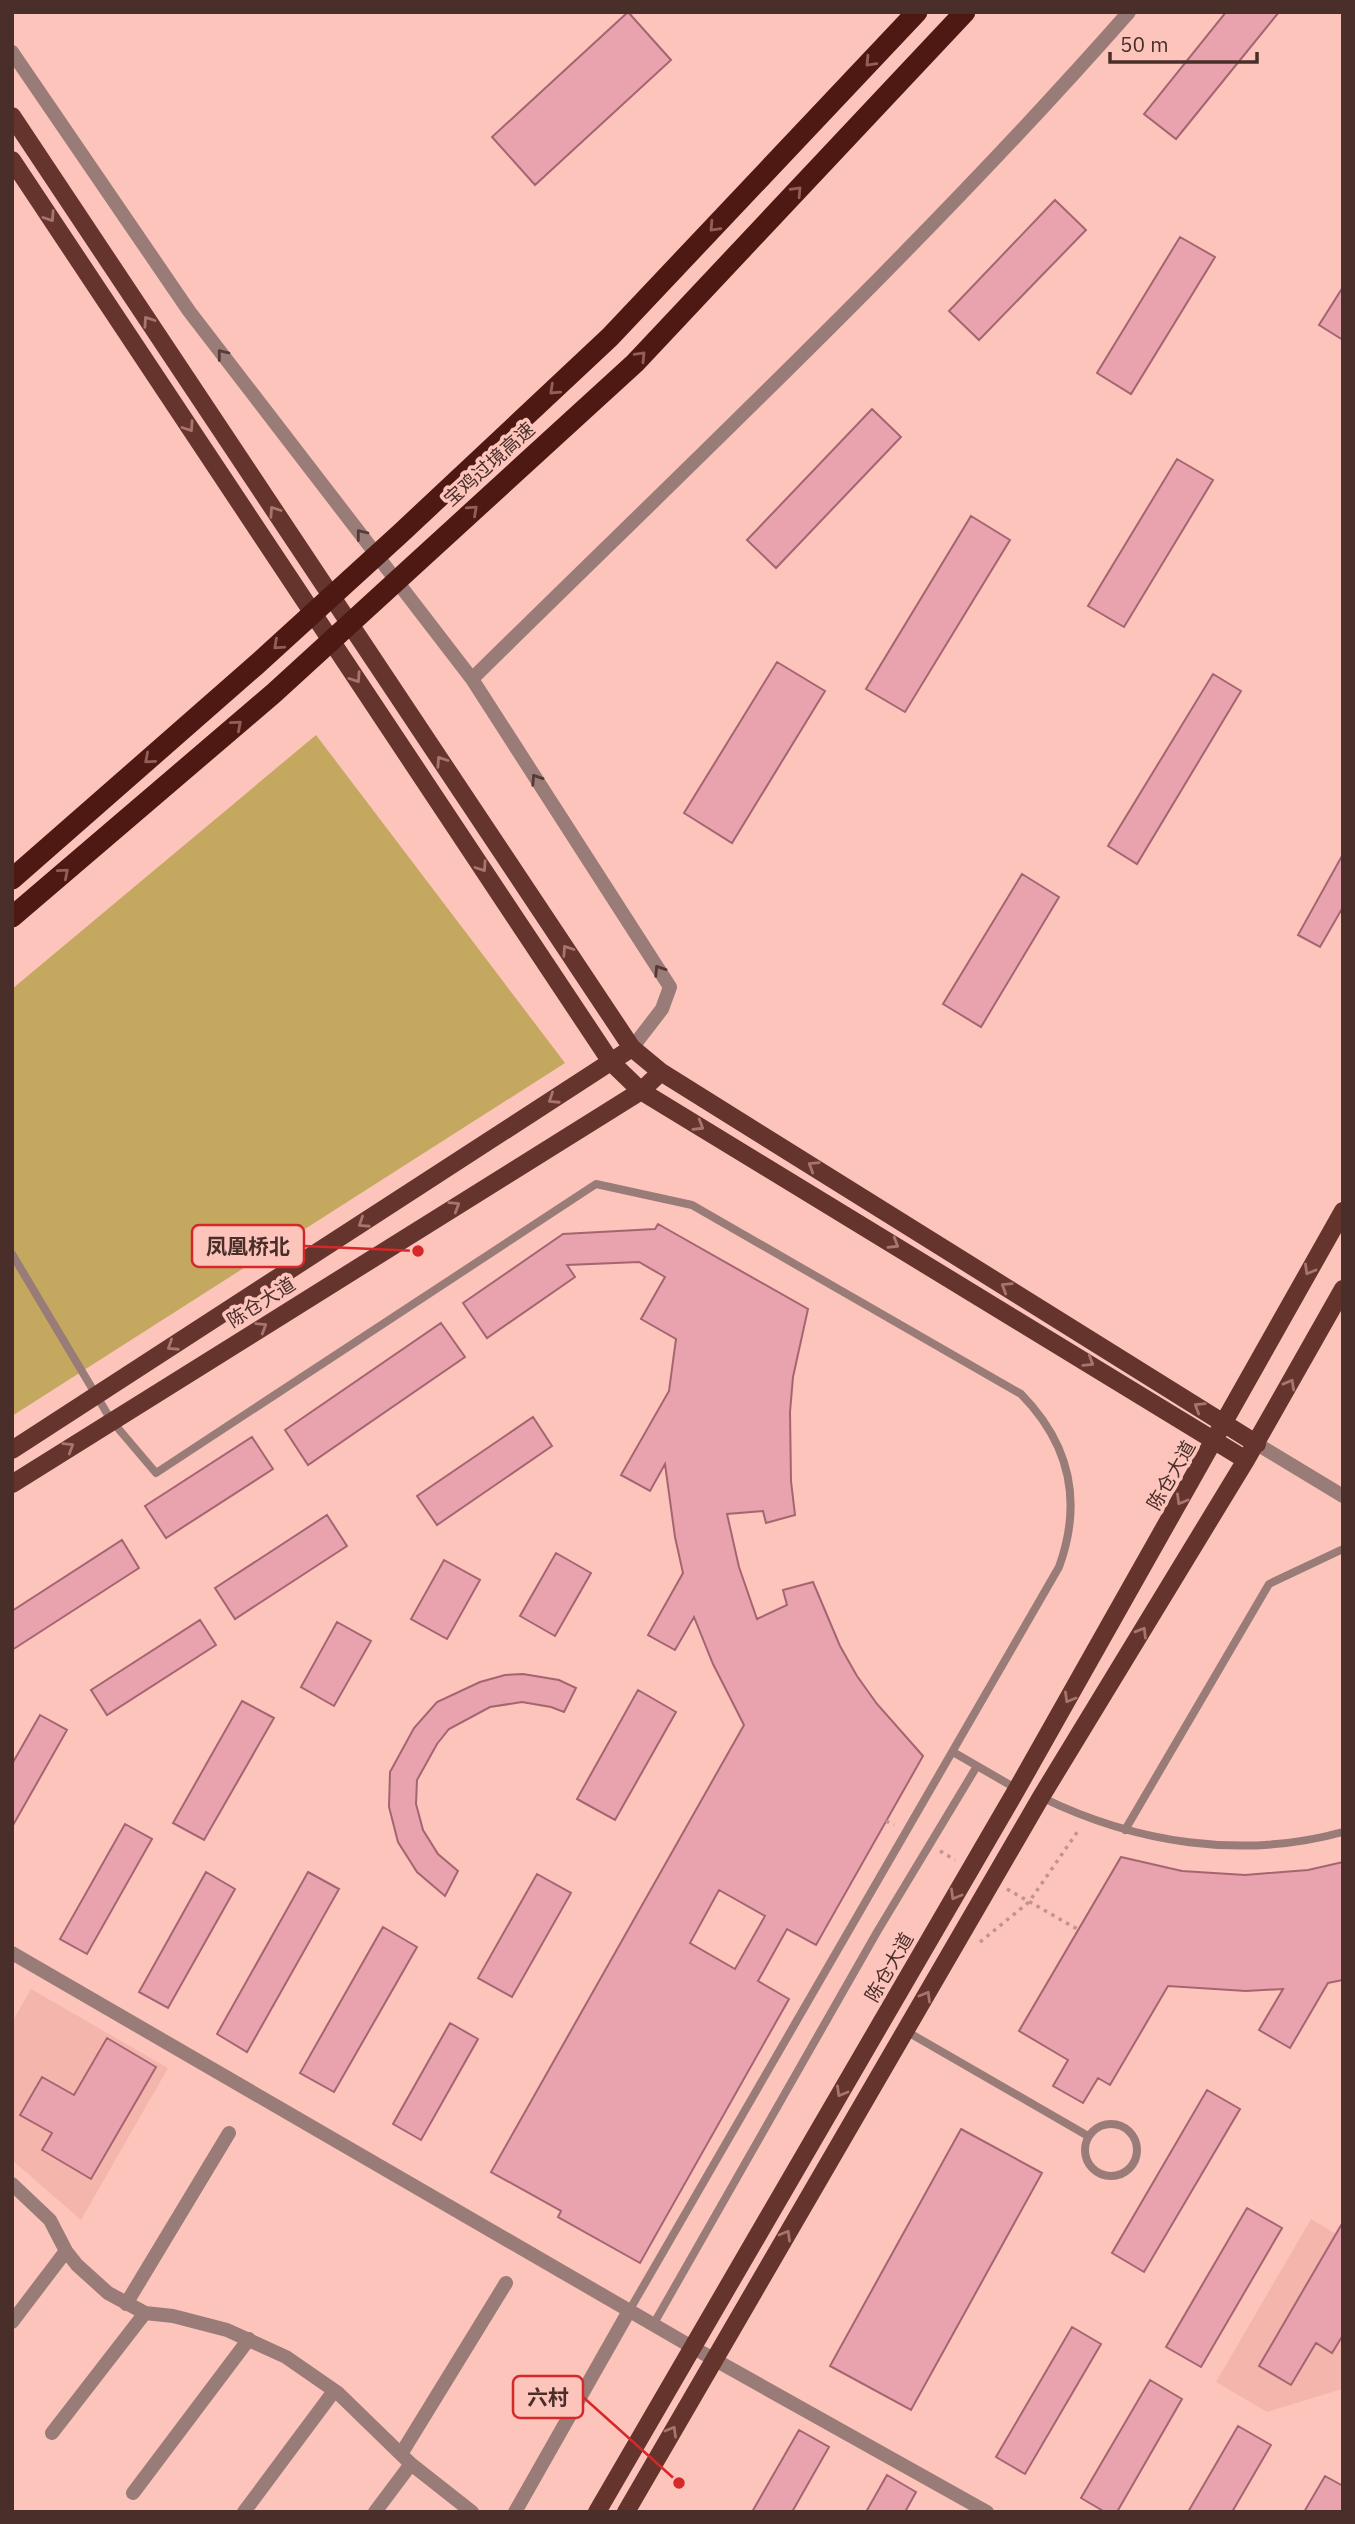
<svg xmlns="http://www.w3.org/2000/svg" width="1355" height="2524" font-family="'IBM Plex Sans','Noto Sans SC',sans-serif">
<rect width="100%" height="100%" fill="#fcc4bb"/>
<!-- built -->
<path fill="#f4b6ac" d="M31 1989 168 2068 81 2220 12 2160V2022Z
M1311 2219 1343 2238 1342 2389 1267 2412 1216 2382Z"/>
<!-- green -->
<path fill="#c4a85f" d="M316 735 565 1063 12 1416V989Z"/>
<!-- building -->
<path fill="#e8a3ae" stroke="#a56570" stroke-width="2" fill-rule="evenodd" d="M628 12 671 60 535 185 492 137Z
M1226 12H1279L1176 139 1144 114Z
M1055 200 1086 230 979 340 949 311Z
M1180 237 1215 257 1131 394 1097 373Z
M1343 287V340L1319 325Z
M872 409 901 437 776 568 747 540Z
M1177 459 1213 480 1124 627 1088 606Z
M971 516 1010 540 905 712 866 689Z
M777 662 825 691 732 843 684 813Z
M1213 674 1241 691 1137 864 1108 846Z
M1343 854V907L1320 947 1298 935Z
M1022 874 1059 897 981 1027 943 1004Z
M658 1224 808 1309 793 1377 790 1412 791 1481 795 1515 766 1523 763 1511 727 1514 739 1567 757 1619 787 1605 783 1590 813 1582 840 1646 857 1676 877 1704 923 1756 816 1945 787 1929 758 1981 789 1999 640 2263 558 2217 561 2211 491 2172 744 1725 713 1664 694 1617 675 1650 648 1635 683 1573 675 1537 665 1464 650 1491 621 1475 669 1391 676 1339 641 1319 665 1277 639 1262 567 1265 575 1277 487 1338 463 1303 563 1234 655 1229ZM719 1890 765 1916 735 1969 690 1943Z
M441 1323 465 1357 308 1465 285 1430Z
M533 1417 552 1446 437 1525 417 1496Z
M252 1437 273 1469 166 1538 145 1506Z
M327 1515 347 1546 235 1619 215 1588Z
M122 1540 139 1568 12 1650V1611Z
M556 1553 591 1573 555 1636 520 1616Z
M444 1560 480 1580 447 1639 411 1619Z
M200 1620 216 1645 107 1715 91 1690Z
M337 1622 371 1641 334 1706 301 1687Z
M523 1674 559 1680 576 1688 564 1712 551 1707 522 1702 490 1707 449 1729 437 1744 417 1780 416 1804 423 1830 438 1854 458 1871 445 1896 417 1872 398 1842 389 1807 390 1772 414 1728 437 1702 480 1682 505 1675Z
M638 1690 676 1712 615 1820 577 1799Z
M242 1701 274 1718 204 1840 173 1823Z
M40 1715 67 1730 12 1827V1764Z
M125 1824 152 1839 87 1954 60 1939Z
M1121 1857 1182 1871 1245 1875 1308 1870 1343 1862V1980L1328 1983 1290 2048 1259 2030 1283 1989 1246 1991 1168 1986 1110 2085 1098 2078 1083 2103 1053 2086 1068 2060 1019 2031Z
M206 1872 235 1889 168 2008 139 1992Z
M308 1872 339 1889 247 2052 217 2034Z
M537 1874 571 1893 512 1997 478 1978Z
M383 1927 417 1947 334 2092 300 2073Z
M450 2023 478 2039 421 2140 393 2124Z
M107 2038 156 2067 91 2179 42 2150 52 2133 20 2115 42 2077 74 2095Z
M1207 2090 1240 2109 1144 2272 1112 2253Z
M961 2129 1042 2173 911 2410 830 2366Z
M1247 2208 1282 2228 1201 2367 1166 2347Z
M1343 2222V2335L1332 2353 1316 2343 1291 2385 1259 2366Z
M1072 2327 1101 2344 1025 2474 996 2457Z
M1150 2380 1182 2399 1117 2512H1105L1081 2498Z
M1238 2426 1271 2445 1232 2512H1188Z
M799 2430 829 2447 792 2512H752Z
M887 2475 916 2492 905 2512H866Z
M1325 2476 1343 2486V2512H1304Z"/>
<g fill="none" stroke-linecap="round" stroke-linejoin="round">
<!-- path -->
<path stroke="#c2948c" stroke-width="3.5" stroke-dasharray="3.5 5" stroke-linecap="butt" d="M886 1821 894 1825
M940 1851 955 1860
M1007 1889 1079 1930
M980 1942 1029 1902 1080 1828"/>
<!-- lane -->
<path stroke="#997c77" stroke-width="8" d="M12 1254 111 1420 156 1473 596 1184 692 1205 1021 1394C1070 1444 1083 1501 1059 1567L629 2311
M953 1752 1017 1789
M1041 1797C1135 1843 1241 1860 1343 1832
M1125 1830 1269 1584 1343 1549
M906 2031 1088 2136
M1085 2150a26 26 0 1 1 52 0a26 26 0 1 1-52 0Z
M653 2325 877 1932 977 1766"/>
<!-- street -->
<path stroke="#997c77" stroke-width="14" d="M12 52 189 311 472 679 670 987 662 1009 632 1048
M472 679C694 460 923 246 1129 12
M1257 1444 1343 1496
M12 1953 692 2347 987 2512
M12 2184 50 2220 66 2251 77 2265 108 2293 145 2313 173 2316 227 2330 286 2357 338 2393 411 2464 472 2512
M126 2304 229 2133
M12 2322 66 2251
M52 2433 145 2313
M401 2454 506 2283
M133 2493 249 2339
M244 2512 334 2391
M375 2512 411 2464
M515 2512 629 2311"/>
<!-- primary -->
<path stroke="#64342d" stroke-width="18" d="M12 116 632 1048
M12 160 611 1062 641 1091 1246 1460 1343 1289
M12 1450 632 1048 661 1072 1257 1444
M12 1484 641 1091 661 1072
M597 2512 1017 1789 1343 1211
M626 2512 1041 1797 1246 1460"/>
<!-- highway -->
<path stroke="#4f1913" stroke-width="21" d="M12 879 255 666 401 533 610 337 917 12
M12 917 274 693 635 363 965 12"/>
</g>
<!-- one-way arrows -->
<defs><path id="oneway-chevron" d="M-2-3.5L2.5 0L-2 3.5" fill="none" stroke-width="1.6" stroke-linecap="round" stroke-linejoin="round" transform="scale(1.75)"/></defs>
<g stroke="#945d56">
<use href="#oneway-chevron" transform="translate(870 62) rotate(133)"/>
<use href="#oneway-chevron" transform="translate(797 191) rotate(-47)"/>
<use href="#oneway-chevron" transform="translate(714 227) rotate(133)"/>
<use href="#oneway-chevron" transform="translate(641 356) rotate(-46)"/>
<use href="#oneway-chevron" transform="translate(554 390) rotate(137)"/>
<use href="#oneway-chevron" transform="translate(473 510) rotate(-42)"/>
<use href="#oneway-chevron" transform="translate(278 645) rotate(138)"/>
<use href="#oneway-chevron" transform="translate(237 725) rotate(-41)"/>
<use href="#oneway-chevron" transform="translate(149 759) rotate(139)"/>
<use href="#oneway-chevron" transform="translate(64 873) rotate(-41)"/>
</g>
<g stroke="#a8756d">
<use href="#oneway-chevron" transform="translate(50 217) rotate(56)"/>
<use href="#oneway-chevron" transform="translate(148 321) rotate(-124)"/>
<use href="#oneway-chevron" transform="translate(189 427) rotate(56)"/>
<use href="#oneway-chevron" transform="translate(274 511) rotate(-124)"/>
<use href="#oneway-chevron" transform="translate(356 678) rotate(56)"/>
<use href="#oneway-chevron" transform="translate(441 761) rotate(-124)"/>
<use href="#oneway-chevron" transform="translate(482 867) rotate(56)"/>
<use href="#oneway-chevron" transform="translate(567 950) rotate(-124)"/>
<use href="#oneway-chevron" transform="translate(553 1099) rotate(147)"/>
<use href="#oneway-chevron" transform="translate(699 1126) rotate(31)"/>
<use href="#oneway-chevron" transform="translate(813 1166) rotate(-148)"/>
<use href="#oneway-chevron" transform="translate(455 1206) rotate(-32)"/>
<use href="#oneway-chevron" transform="translate(363 1223) rotate(147)"/>
<use href="#oneway-chevron" transform="translate(894 1244) rotate(31)"/>
<use href="#oneway-chevron" transform="translate(1309 1270) rotate(120)"/>
<use href="#oneway-chevron" transform="translate(1006 1287) rotate(-148)"/>
<use href="#oneway-chevron" transform="translate(262 1327) rotate(-32)"/>
<use href="#oneway-chevron" transform="translate(172 1346) rotate(147)"/>
<use href="#oneway-chevron" transform="translate(1089 1362) rotate(32)"/>
<use href="#oneway-chevron" transform="translate(1290 1384) rotate(-61)"/>
<use href="#oneway-chevron" transform="translate(1199 1407) rotate(-148)"/>
<use href="#oneway-chevron" transform="translate(69 1447) rotate(-32)"/>
<use href="#oneway-chevron" transform="translate(1181 1500) rotate(120)"/>
<use href="#oneway-chevron" transform="translate(1142 1632) rotate(-59)"/>
<use href="#oneway-chevron" transform="translate(1069 1698) rotate(120)"/>
<use href="#oneway-chevron" transform="translate(955 1895) rotate(120)"/>
<use href="#oneway-chevron" transform="translate(926 1996) rotate(-60)"/>
<use href="#oneway-chevron" transform="translate(841 2092) rotate(120)"/>
<use href="#oneway-chevron" transform="translate(786 2235) rotate(-60)"/>
<use href="#oneway-chevron" transform="translate(672 2431) rotate(-60)"/>
</g>
<g stroke="#553a36">
<use href="#oneway-chevron" transform="translate(222 354) rotate(-128)"/>
<use href="#oneway-chevron" transform="translate(361 534) rotate(-128)"/>
<use href="#oneway-chevron" transform="translate(536 779) rotate(-123)"/>
<use href="#oneway-chevron" transform="translate(659 970) rotate(-123)"/>
</g>
<g text-anchor="middle" stroke-width="7" stroke-linejoin="round" paint-order="stroke">
<!-- street labels -->
<g font-size="19" fill="#492e2a" stroke="#fcc4bb">
<text transform="translate(489 464) rotate(-42)" y="7">宝鸡过境高速</text>
<text transform="translate(261 1302) rotate(-32)" y="7">陈仓大道</text>
<text transform="translate(1171 1475) rotate(-60)" y="7">陈仓大道</text>
<text transform="translate(889 1967) rotate(-60)" y="7">陈仓大道</text>
</g>
</g>
<!-- callouts -->
<path fill="none" stroke="#d62828" stroke-width="2.5" d="M418 1251L304 1246M679 2483L583 2397"/>
<g fill="#d62828" stroke="#fcc4bb" stroke-width="2.5">
<circle cx="418" cy="1251" r="7"/>
<circle cx="679" cy="2483" r="7"/>
</g>
<g fill="#fcc4bb" stroke="#d62828" stroke-width="2.5">
<rect x="192" y="1225" width="112" height="42" rx="7"/>
<rect x="513" y="2376" width="70" height="42" rx="7"/>
</g>
<g font-size="21" text-anchor="middle" font-weight="bold" fill="#492e2a">
<text x="248" y="1254">凤凰桥北</text>
<text x="548" y="2405">六村</text>
</g>
<!-- border -->
<rect width="1355" height="2524" fill="none" stroke="#492e2a" stroke-width="28"/>
<!-- scale -->
<path d="M1110 52v10h147v-10" fill="none" stroke="#492e2a" stroke-width="3.5"/>
<text x="1120" y="52" font-size="21" fill="#492e2a" stroke="#fcc4bb" stroke-width="5" paint-order="stroke">50 m</text>
</svg>
